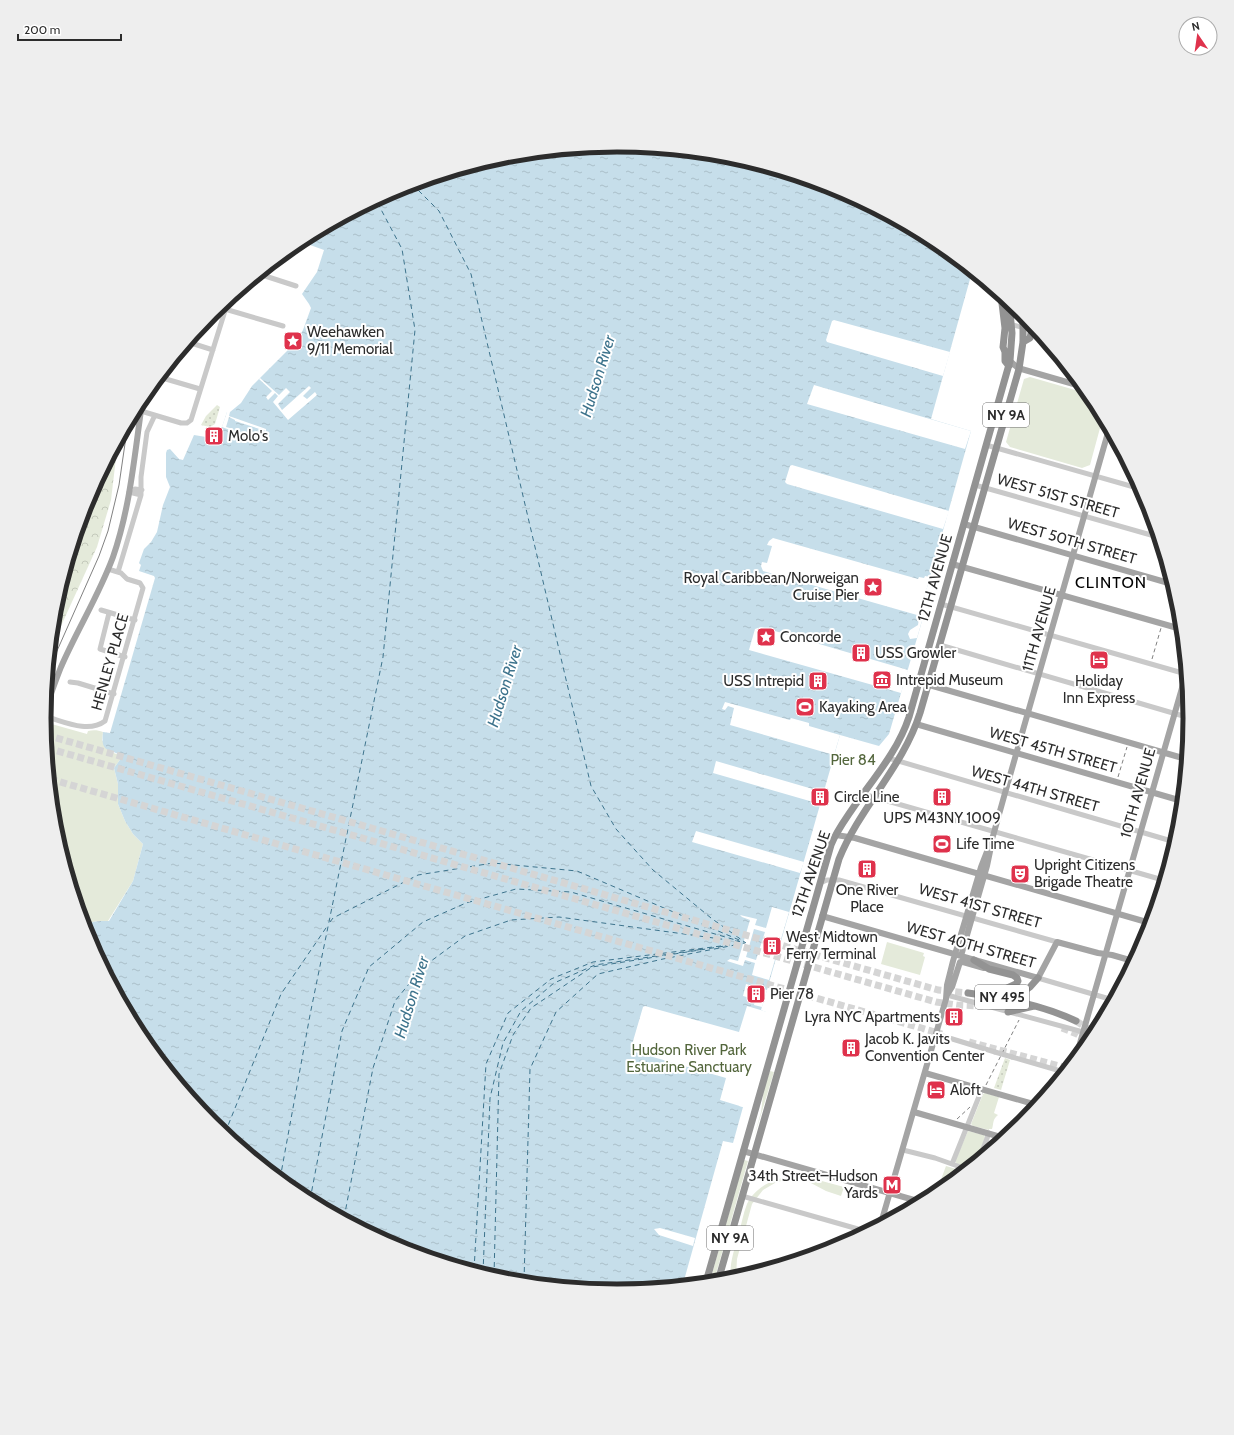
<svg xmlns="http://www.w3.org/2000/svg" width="1234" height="1435" font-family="Cabin,sans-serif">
<defs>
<pattern id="grass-dots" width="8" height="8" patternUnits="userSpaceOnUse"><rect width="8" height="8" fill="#e4eada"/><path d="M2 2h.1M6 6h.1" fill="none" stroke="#c4c9bb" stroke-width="1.8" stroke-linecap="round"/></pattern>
<pattern id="forest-crowns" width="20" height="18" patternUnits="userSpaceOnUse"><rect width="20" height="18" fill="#e4eada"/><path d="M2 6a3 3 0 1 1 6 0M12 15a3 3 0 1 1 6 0" fill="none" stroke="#c4c9bb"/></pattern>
<pattern id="water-ripples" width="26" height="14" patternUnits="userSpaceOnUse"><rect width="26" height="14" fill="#c6deea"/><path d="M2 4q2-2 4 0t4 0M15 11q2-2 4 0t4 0" fill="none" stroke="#aabfc9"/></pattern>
</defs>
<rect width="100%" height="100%" fill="#fff"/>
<!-- grass -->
<path fill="url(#grass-dots)" d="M217 405 220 407 215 424 210 427 201 425 206 416Z
M1005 1058 1010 1060 1001 1090 994 1088Z"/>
<!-- forest -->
<path fill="url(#forest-crowns)" d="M118 441 111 500 97 547 51 648 55 605 88 498Z"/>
<!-- green -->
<path fill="#e4eada" d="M1030 377 1089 394 1094 399 1103 417 1090 465 1082 468 1010 447 1006 442 1024 379Z
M48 723 87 734 88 731C93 730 98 730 103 732L102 740 110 752 120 755 122 757 114 768 118 784V804L125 821 133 834 143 844 133 881 108 921C100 921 90 920 85 928L55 829 45 731Z
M887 942 924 953 923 956 925 957 920 975 881 964Z
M770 1071 774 1072 752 1144 761 1112 764 1087Z
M985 1093 999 1097 994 1113 998 1115C992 1120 994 1123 992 1129H989V1130L973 1126 971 1124 983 1094Z
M968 1131 984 1135 985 1137 977 1160 968 1167 957 1164 955 1161Z
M744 1160 748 1161 714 1281H710Z
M946 1166 963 1171 936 1193Z
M796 1174 844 1187 841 1196 826 1191 809 1182 800 1180 781 1181 775 1183 763 1190 752 1204 737 1259 736 1277 731 1279C729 1264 734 1251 738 1237 741 1226 743 1214 747 1204 756 1186 776 1177 795 1176Z"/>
<!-- water -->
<path fill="url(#water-ripples)" d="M617 145 729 156 836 188 936 241 972 272 931 419 971 431 919 616 923 617 920 628 889 734 879 746 840 735 767 990 761 1010 766 1012 739 1106 743 1107 733 1143 723 1141 683 1284 617 1290 505 1279 398 1247 298 1194 212 1123 140 1036 88 937 85 928C90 920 100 921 109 921L133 881 143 844 133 834 125 821 118 804V784L114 768 122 757C111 747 100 755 103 732L110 733 155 578 154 576 139 571 141 565 139 563 144 549 151 542 157 532 163 505 170 487 166 477V453L167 450 170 449 179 459 183 460 194 435 218 439 227 412H230L241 403 252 386 297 341 303 330 311 308 309 304 302 294 317 272 324 250 299 241 398 188 505 155Z"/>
<!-- pier -->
<path fill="#fff" fill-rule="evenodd" d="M834 320 950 352 943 376 827 342 826 340 832 321Z
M260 378 279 395 286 388 290 392 278 404 282 410 309 386 311 388 303 396 307 399 315 392 317 395 288 420 273 402 278 396 275 393 268 400 266 397 272 391 259 379Z
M814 385 971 431 965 449 807 404Z
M227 412H230L229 416 266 429V431L235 421V420L229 417 226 427 233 429V432L238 433V436L232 434 231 436H229L230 430 222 427Z
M792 465 949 511 943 529 787 484 785 482 790 466Z
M773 538 918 579 919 577 924 578 925 576 930 577 919 616 923 617 917 638 910 639 908 634 910 630 918 625 919 618 917 615 763 571 761 566 762 562 767 563 772 546 767 545 769 541Z
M761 627 908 670 901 693 749 650 755 629Z
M725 702 790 720 791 718 809 723V726L840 735 834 755 730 725 734 708 728 706 725 710 722 709Z
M716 761 823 792 820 804 713 773Z
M696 831 804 862 800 873 692 842Z
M772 907 789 912 769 980 752 975 755 963 745 960 743 966 727 961 730 959 738 961 750 920 742 917 740 915 757 919 755 925 766 928ZM754 929 765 932 756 960 746 957Z
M746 984 767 990 762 1007 754 1005 755 1001 760 1003V1001L743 996Z
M645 1006 739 1032 747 1006 767 1012 741 1104 744 1105 743 1107 720 1100 726 1078 632 1051 631 1048 643 1007Z
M660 1228 695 1238 693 1246 659 1235 654 1229Z"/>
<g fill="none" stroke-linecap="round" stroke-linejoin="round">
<!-- ferry -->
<path stroke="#3d738c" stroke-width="1" stroke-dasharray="5 4" stroke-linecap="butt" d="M412 184 439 211 471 274 591 786 616 829 653 870 711 918 746 943
M330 922 333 918 418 875 493 863 577 871 744 942
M225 1133 281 994 328 925
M280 1179 310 1015 383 657 415 330 402 249 376 200
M310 1200 342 1031 369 967 423 922 466 903 516 889 571 892 739 941
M344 1218 373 1068 395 1001 423 967 465 936 511 920 559 917 743 942
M474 1270 486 1064 508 1013 551 979 593 962 745 943
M483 1273 490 1098 503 1043 521 1011 554 983 595 965 704 949
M494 1276 499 1074 513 1035 531 1008 592 967 725 946
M524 1281 530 1069 556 1012 598 974 663 959 735 945"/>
<!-- highway-tunnel -->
<path stroke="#d5d5d5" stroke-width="7" stroke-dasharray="7 3.5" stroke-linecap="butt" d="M46 735 938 990 968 993
M47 748 936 1002 957 1005 983 1006
M50 779 942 1034
M1076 1021 1095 1033
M1062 1028 1077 1034 1089 1042
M969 1042 1067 1068"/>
<!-- minor -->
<path stroke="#c9c9c9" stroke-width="5" d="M259 274 296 286
M218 307 283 326
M1009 324 1037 331
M188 342 213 350
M159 377 200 389
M141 411 181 423H187L191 420 229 298
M986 445 1141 489
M975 485 1158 537
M135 489 142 490
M129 492 141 495
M118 572 141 495V477L147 432 155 415
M941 604 1186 674
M101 610 135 620
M109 613 100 649 125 657
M940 645 1190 718
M70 682 78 683 114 694
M44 716C63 721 88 734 105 721L143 588 140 583 127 579 121 573 108 569
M888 758 1175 842
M863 794 1163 880
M820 883 827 880H839L1057 942
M1038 978 1113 1000
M947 995 1094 1035
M936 1034 995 1052
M1012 1057 1064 1072
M903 1150 935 1158 966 1169
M980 1157 989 1133
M952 1164 982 1089
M742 1196 865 1231"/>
<!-- major -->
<path stroke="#a4a4a4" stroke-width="6" d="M1010 361 1018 368 1084 387
M1107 437 1115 439
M964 524 1172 584
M952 564 1181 629
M919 682 1186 759
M44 712C50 697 55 682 61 667 77 630 99 595 113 557 131 505 135 450 143 396
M916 724 1182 801
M836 835 855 838 910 854 1150 923
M822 916 1038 978 1057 942 1098 953 1112 955 1133 961
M961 956 987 866 992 842
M947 995 952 987 960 962H963L984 968
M1076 1057 1186 674
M925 1073 1037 1105
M914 1112 1004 1138
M743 1151 921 1202
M881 1223 946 999 947 985 953 961 981 867 993 836 1005 793 1109 429"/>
<!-- highway -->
<path stroke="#939393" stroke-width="7" d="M1001 295 1005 328 1003 347 1005 352V361L1009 366
M1023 342 1030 338 1032 329
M974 960 989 969 1013 975 1017 978 1018 981 1016 984 1003 990
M986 992H1023L1030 987 1038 978
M968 993C1005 998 1042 1005 1076 1021
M1008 1012 1034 1006
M718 1281 839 859C860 807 903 767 920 713L1019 369 1023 342V313
M706 1282 831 845C836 832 845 820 853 808 873 779 898 751 909 717L1010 361 1012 333 1009 302"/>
<!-- tram -->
<path stroke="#818181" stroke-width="1" d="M49 669 99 556 108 531 119 485 128 423"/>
<!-- rail -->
<path stroke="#818181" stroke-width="1" stroke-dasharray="4 3" stroke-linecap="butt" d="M1152 659 1161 628
M1118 777 1127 747
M986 1085 1019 1020
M957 1119 970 1107"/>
<!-- minor-bridge -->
<path stroke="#c9c9c9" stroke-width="5" d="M995 1052 1012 1057"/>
</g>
<!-- icons -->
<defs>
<g id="sight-square" transform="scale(1)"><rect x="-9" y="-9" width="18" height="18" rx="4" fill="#df324c" stroke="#fff"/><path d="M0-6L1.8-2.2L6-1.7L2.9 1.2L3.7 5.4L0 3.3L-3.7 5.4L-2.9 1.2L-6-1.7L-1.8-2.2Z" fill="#fff"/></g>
<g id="building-square" transform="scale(1)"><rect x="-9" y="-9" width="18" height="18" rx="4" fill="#df324c" stroke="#fff"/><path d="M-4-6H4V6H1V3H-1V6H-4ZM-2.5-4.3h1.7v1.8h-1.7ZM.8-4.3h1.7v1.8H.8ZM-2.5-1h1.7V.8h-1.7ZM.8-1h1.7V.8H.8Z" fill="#fff"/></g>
<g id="hotel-square" transform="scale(1)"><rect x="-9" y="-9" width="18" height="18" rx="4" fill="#df324c" stroke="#fff"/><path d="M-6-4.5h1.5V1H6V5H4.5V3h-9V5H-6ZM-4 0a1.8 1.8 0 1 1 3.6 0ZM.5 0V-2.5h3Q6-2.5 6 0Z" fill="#fff"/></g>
<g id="museum-square" transform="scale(1)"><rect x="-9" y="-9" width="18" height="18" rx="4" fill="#df324c" stroke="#fff"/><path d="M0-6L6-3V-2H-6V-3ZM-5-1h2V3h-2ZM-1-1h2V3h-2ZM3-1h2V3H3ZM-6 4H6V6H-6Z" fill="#fff"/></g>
<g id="stadium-square" transform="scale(1)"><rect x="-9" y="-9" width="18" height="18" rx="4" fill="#df324c" stroke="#fff"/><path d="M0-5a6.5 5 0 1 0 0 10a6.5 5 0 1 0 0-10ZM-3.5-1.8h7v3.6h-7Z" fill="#fff"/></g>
<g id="theatre-square" transform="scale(1)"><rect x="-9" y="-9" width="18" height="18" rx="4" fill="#df324c" stroke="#fff"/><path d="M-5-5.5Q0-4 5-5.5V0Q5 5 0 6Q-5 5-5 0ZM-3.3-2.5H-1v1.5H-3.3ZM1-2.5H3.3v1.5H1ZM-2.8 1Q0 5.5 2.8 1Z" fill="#fff"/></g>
<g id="metro-square" transform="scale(1)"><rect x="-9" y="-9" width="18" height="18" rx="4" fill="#df324c" stroke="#fff"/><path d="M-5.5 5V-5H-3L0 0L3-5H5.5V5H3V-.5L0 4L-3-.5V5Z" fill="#fff"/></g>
</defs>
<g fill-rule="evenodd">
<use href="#sight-square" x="293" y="341"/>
<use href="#building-square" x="214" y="436"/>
<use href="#sight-square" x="873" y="587"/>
<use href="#sight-square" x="766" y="637"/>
<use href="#building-square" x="861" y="653"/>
<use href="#hotel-square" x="1099" y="660"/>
<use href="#museum-square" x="882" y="680"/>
<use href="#building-square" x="818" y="681"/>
<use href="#stadium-square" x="805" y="707"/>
<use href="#building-square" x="820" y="797"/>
<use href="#building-square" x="942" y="797"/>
<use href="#stadium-square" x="942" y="844"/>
<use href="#building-square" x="867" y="869"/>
<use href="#theatre-square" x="1020" y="874"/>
<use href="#building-square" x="772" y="946"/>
<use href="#building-square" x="756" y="994"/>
<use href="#building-square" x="954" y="1017"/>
<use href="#building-square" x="851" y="1048"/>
<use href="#hotel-square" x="936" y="1090"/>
<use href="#metro-square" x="892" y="1185"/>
</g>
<g text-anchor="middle" stroke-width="4" stroke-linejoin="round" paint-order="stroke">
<!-- shield labels -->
<g fill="#fff" stroke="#6b6b6b" stroke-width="1">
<rect x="983" y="403" width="46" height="24" rx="3"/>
<rect x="975" y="985" width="54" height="24" rx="3"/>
<rect x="707" y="1226" width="46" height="24" rx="3"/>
</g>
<g font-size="14" font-weight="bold" fill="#2c2c2c">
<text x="1006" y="420">NY 9A</text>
<text x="1002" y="1002">NY 495</text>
<text x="730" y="1243">NY 9A</text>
</g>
<!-- poi labels -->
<g font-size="15" fill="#2c2c2c" stroke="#fff" text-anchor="start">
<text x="307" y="337">Weehawken<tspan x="307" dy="17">9/11 Memorial</tspan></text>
<text x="228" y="441">Molo's</text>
<text x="859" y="583" text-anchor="end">Royal Caribbean/Norweigan<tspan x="859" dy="17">Cruise Pier</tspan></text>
<text x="780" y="642">Concorde</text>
<text x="875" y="658">USS Growler</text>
<text x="896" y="685">Intrepid Museum</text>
<text x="804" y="686" text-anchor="end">USS Intrepid</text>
<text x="1099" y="686" text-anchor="middle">Holiday<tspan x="1099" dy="17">Inn Express</tspan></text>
<text x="819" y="712">Kayaking Area</text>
<text x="834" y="802">Circle Line</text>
<text x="942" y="823" text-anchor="middle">UPS M43NY 1009</text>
<text x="956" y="849">Life Time</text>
<text x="1034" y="870">Upright Citizens<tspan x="1034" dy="17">Brigade Theatre</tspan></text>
<text x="867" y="895" text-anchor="middle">One River<tspan x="867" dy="17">Place</tspan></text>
<text x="786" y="942">West Midtown<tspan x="786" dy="17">Ferry Terminal</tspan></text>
<text x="770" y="999">Pier 78</text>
<text x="940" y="1022" text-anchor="end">Lyra NYC Apartments</text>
<text x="865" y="1044">Jacob K. Javits<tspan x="865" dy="17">Convention Center</tspan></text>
<text x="950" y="1095">Aloft</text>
<text x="878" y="1181" text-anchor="end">34th Street–Hudson<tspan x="878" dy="17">Yards</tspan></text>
</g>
<!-- street labels -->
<g font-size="15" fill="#2c2c2c" stroke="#fff">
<text transform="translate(1058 496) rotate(16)" y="5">WEST 51ST STREET</text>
<text transform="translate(1072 541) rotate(16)" y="5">WEST 50TH STREET</text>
<text transform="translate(935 578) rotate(-74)" y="5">12TH AVENUE</text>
<text transform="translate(1039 629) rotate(-74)" y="5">11TH AVENUE</text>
<text transform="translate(110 662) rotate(-74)" y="5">HENLEY PLACE</text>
<text transform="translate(1053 750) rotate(16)" y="5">WEST 45TH STREET</text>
<text transform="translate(1035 789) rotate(16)" y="5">WEST 44TH STREET</text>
<text transform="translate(1138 793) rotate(-74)" y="5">10TH AVENUE</text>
<text transform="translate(811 874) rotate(-71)" y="5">12TH AVENUE</text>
<text transform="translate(980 906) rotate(16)" y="5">WEST 41ST STREET</text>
<text transform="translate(971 945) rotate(16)" y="5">WEST 40TH STREET</text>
</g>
<!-- park labels -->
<g font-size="15" fill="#53663c" stroke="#fff">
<text x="853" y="765">Pier 84</text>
<text x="689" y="1055">Hudson River Park<tspan x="689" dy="17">Estuarine Sanctuary</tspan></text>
</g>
<!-- water labels -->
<g font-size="16" font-style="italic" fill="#3d738c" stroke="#fff">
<text transform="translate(597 376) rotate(-73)" y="6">Hudson River</text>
<text transform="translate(504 686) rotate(-73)" y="6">Hudson River</text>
<text transform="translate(411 997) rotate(-73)" y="6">Hudson River</text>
</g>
<!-- neighbourhood labels -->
<g font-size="16" letter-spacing="1" fill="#000" stroke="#fff">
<text x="1111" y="588">CLINTON</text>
</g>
</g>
<!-- crop -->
<path d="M0 0H1234V1435H0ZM51 718a566 566 0 1 1 1132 0a566 566 0 1 1-1132 0Z" fill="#eee" fill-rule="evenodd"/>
<path fill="none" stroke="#2c2c2c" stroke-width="5" d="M51 718a566 566 0 1 1 1132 0a566 566 0 1 1-1132 0Z"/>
<!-- north arrow -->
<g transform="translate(1198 36) rotate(347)"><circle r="19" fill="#ffffff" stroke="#ababab"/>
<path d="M0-3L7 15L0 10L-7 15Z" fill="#df324c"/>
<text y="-6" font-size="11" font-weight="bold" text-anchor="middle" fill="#2c2c2c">N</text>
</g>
<!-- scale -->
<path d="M18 34v6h103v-6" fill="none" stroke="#2c2c2c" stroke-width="2"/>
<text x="24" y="34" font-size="12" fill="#2c2c2c" stroke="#ffffff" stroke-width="3" paint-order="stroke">200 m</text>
</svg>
